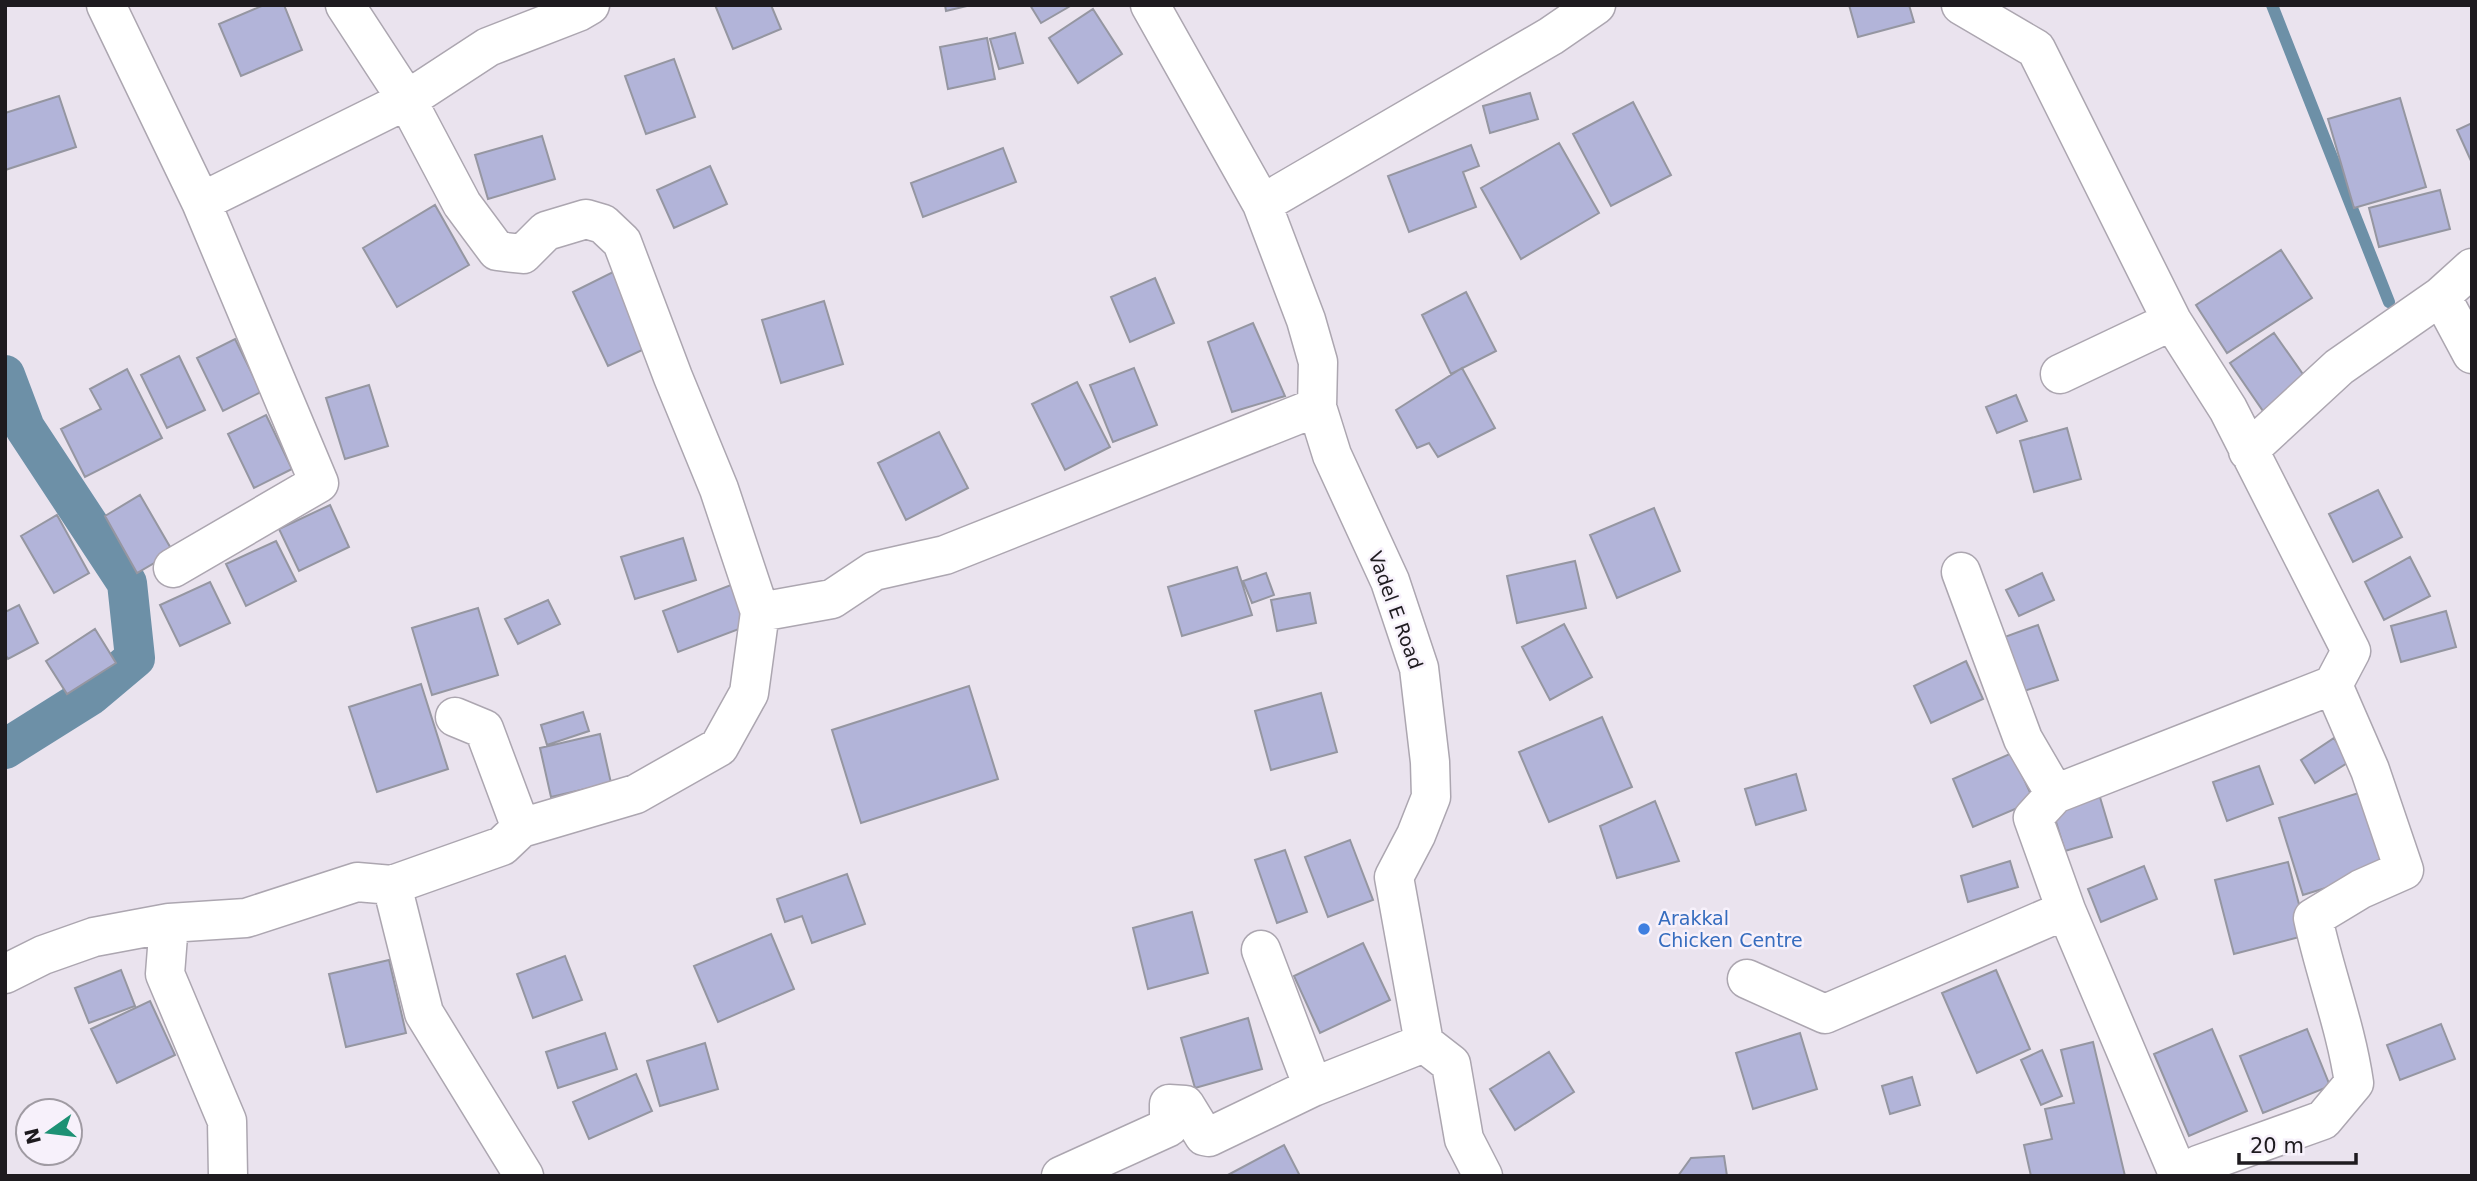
<svg xmlns="http://www.w3.org/2000/svg" width="2477" height="1181" font-family="'DejaVu Sans',sans-serif">
<rect width="100%" height="100%" fill="#eae3ee"/>
<g fill="none" stroke-linecap="round" stroke-linejoin="round">
<!-- stream -->
<path stroke="#6d90a7" stroke-width="12" d="M2272 5 2389 302"/>
<!-- canal -->
<path stroke="#6d90a7" stroke-width="40" d="M5 375 25 428 127 583 135 658 91 695 5 749"/>
</g>
<!-- building -->
<path fill="#b2b4d9" stroke="#9596a1" stroke-width="2" d="M264 5H284L302 50 241 76 219 24Z
M715 5H771L781 29 733 49Z
M945 5H971L946 11Z
M1030 5H1072L1041 23Z
M1849 5H1909L1914 22 1858 37Z
M1093 9 1122 54 1078 83 1049 38Z
M1015 33 1023 63 999 69 990 39Z
M987 38 995 79 948 89 940 47Z
M674 59 695 117 646 134 625 76Z
M1530 93 1538 119 1490 133 1483 106Z
M59 96 76 147 5 170V113Z
M2400 98 2426 187 2354 208 2328 119Z
M1633 102 1671 175 1611 206 1573 134Z
M2472 123V163L2457 130Z
M542 136 555 179 488 199 475 155Z
M1559 143 1599 213 1521 259 1481 188Z
M1471 145 1479 166 1463 172 1476 207 1409 232 1388 176Z
M1003 148 1016 182 923 217 911 183Z
M710 166 727 204 674 228 657 190Z
M2440 190 2450 229 2379 247 2369 208Z
M435 205 469 265 397 307 363 248Z
M2281 250 2312 298 2227 353 2196 305Z
M617 270 653 345 608 366 573 292Z
M1155 278 1174 323 1130 342 1111 297Z
M1466 292 1496 351 1451 374 1422 315Z
M824 301 843 364 781 383 762 320Z
M1253 323 1285 396 1232 412 1208 342Z
M2274 333 2307 380 2263 411 2230 363Z
M235 339 261 392 223 411 197 358Z
M179 356 205 410 167 428 141 375Z
M1134 368 1157 425 1113 442 1090 385Z
M1462 368 1495 428 1438 457 1429 443 1417 448 1396 410Z
M127 369 162 438 85 477 61 429 101 409 90 389Z
M1077 382 1110 447 1065 470 1032 404Z
M369 385 388 446 345 459 326 398Z
M2016 395 2027 421 1997 433 1986 407Z
M266 415 292 469 254 488 228 434Z
M2067 428 2081 479 2034 492 2020 441Z
M939 432 968 488 906 520 878 463Z
M2378 490 2402 537 2353 562 2329 514Z
M140 495 173 552 137 573 105 516Z
M330 505 349 547 299 571 279 529Z
M1654 508 1680 571 1617 598 1590 535Z
M57 515 89 573 54 593 21 536Z
M683 538 696 580 635 599 621 557Z
M276 541 296 581 246 606 226 564Z
M2410 557 2430 596 2384 620 2365 582Z
M1575 561 1586 608 1517 623 1507 576Z
M1237 567 1252 615 1182 636 1168 587Z
M1266 573 1274 595 1252 603 1243 581Z
M2042 573 2054 600 2019 616 2006 590Z
M210 582 230 623 180 646 160 605Z
M731 585 747 626 678 652 663 611Z
M1310 593 1316 623 1277 631 1271 600Z
M548 600 560 624 518 644 505 619Z
M19 605 38 643 8 659 5 654V612Z
M478 608 498 675 432 695 412 628Z
M2446 611 2456 647 2401 662 2391 626Z
M1564 624 1592 677 1550 700 1522 647Z
M2038 625 2058 680 2018 693 1999 639Z
M95 629 116 663 67 694 46 661Z
M1966 661 1983 699 1931 723 1914 686Z
M421 684 448 769 377 792 349 707Z
M969 686 998 779 861 823 832 730Z
M1321 693 1337 752 1271 770 1255 711Z
M583 712 589 731 547 745 541 725Z
M1602 717 1632 787 1549 822 1519 752Z
M600 734 611 783 551 797 540 748Z
M2334 738 2349 762 2315 783 2301 760Z
M2012 753 2034 801 1973 827 1953 779Z
M2259 766 2273 804 2227 821 2213 782Z
M1796 774 1806 810 1756 825 1745 789Z
M2365 791 2390 868 2303 895 2279 818Z
M2099 794 2112 837 2065 851 2052 809Z
M1655 801 1679 861 1617 878 1600 826Z
M1350 840 1373 900 1328 917 1305 857Z
M1285 850 1307 912 1277 923 1255 860Z
M2010 861 2018 887 1968 902 1961 876Z
M2288 862 2307 935 2234 954 2215 880Z
M2144 866 2157 899 2101 922 2088 889Z
M847 874 865 924 812 943 802 916 785 922 777 899Z
M1192 912 1208 973 1148 989 1133 928Z
M771 934 794 989 718 1022 694 966Z
M1363 943 1390 1000 1320 1033 1294 976Z
M565 956 582 1000 533 1018 517 974Z
M389 960 406 1033 346 1047 329 974Z
M121 970 135 1006 89 1023 75 988Z
M1996 970 2030 1049 1977 1073 1942 993Z
M150 1001 175 1055 117 1083 91 1029Z
M1248 1018 1262 1069 1195 1088 1181 1038Z
M2441 1024 2455 1059 2400 1080 2387 1045Z
M2212 1029 2247 1111 2189 1136 2154 1054Z
M2307 1029 2330 1086 2263 1113 2240 1056Z
M605 1033 617 1069 558 1088 546 1052Z
M1800 1033 1817 1089 1753 1109 1736 1053Z
M2093 1042 2125 1176H2031L2024 1145 2052 1139 2045 1109 2074 1103 2061 1050Z
M705 1043 718 1089 660 1106 647 1061Z
M2042 1050 2062 1096 2041 1105 2021 1060Z
M1549 1052 1574 1092 1515 1130 1490 1089Z
M636 1074 652 1111 589 1139 573 1102Z
M1912 1077 1920 1105 1890 1114 1882 1086Z
M1284 1145 1300 1176H1226Z
M1724 1156 1727 1176H1678L1691 1158Z"/>
<g fill="none" stroke-linecap="round" stroke-linejoin="round">
<!-- minor casing -->
<g stroke="#aca6b0" stroke-width="41">
<path id="minor" d="M106 5 201 202 407 100 462 204 497 251 523 254 546 231 586 219 603 224 622 242 673 377 719 489 760 612
M345 5 407 100 488 47 578 12 590 5
M1150 5 1262 204 1306 320 1318 362 1317 407 1332 455 1390 581 1419 668 1430 762 1431 797 1416 835 1394 877 1424 1043 1451 1064 1464 1139 1483 1176
M1961 5 2036 49 2172 321 2228 409 2351 651 2333 685 2055 794 2033 818 2066 910 2179 1176
M1262 204 1551 36 1596 5
M2441 296 2472 354
M2060 374 2172 321
M2248 451 2339 367 2441 296 2472 268
M173 568 319 483 201 202
M1961 572 2023 739 2055 794
M455 717 484 729 521 828
M392 885 502 846 521 828 636 794 719 747 749 693 760 612 832 599 874 571 945 555 1317 407
M169 923 165 974 227 1121 228 1176
M1261 950 1313 1087
M5 974 43 955 94 937 169 923 246 918 357 882 392 885 424 1013 524 1176
M1747 979 1825 1014 2066 910
M1061 1176 1169 1127V1104L1185 1105 1204 1136 1209 1137 1313 1087 1424 1043
M2189 1176 2198 1165 2323 1120 2354 1083C2346 1027 2325 974 2313 918L2361 889 2404 870 2370 770 2333 685"/>
</g>
<!-- minor -->
<use href="#minor" stroke="#fff" stroke-width="38"/>
</g>
<!-- markers -->
<circle fill="#3f7fe0" stroke="#f7f1fb" stroke-width="2.5" cx="1644" cy="929" r="7"/>
<g text-anchor="middle" stroke-width="5" stroke-linejoin="round" paint-order="stroke">
<!-- street labels -->
<g font-size="19" fill="#1e1b1f" stroke="#f7f1fb">
<text transform="translate(1396 610) rotate(70)" y="7">Vadel E Road</text>
</g>
<!-- shop labels -->
<g font-size="19" fill="#366cbe" stroke="#f7f1fb" text-anchor="start">
<text x="1658" y="925">Arakkal<tspan x="1658" dy="22">Chicken Centre</tspan></text>
</g>
</g>
<!-- border -->
<rect width="2477" height="1181" fill="none" stroke="#1e1b1f" stroke-width="14"/>
<!-- north arrow -->
<g transform="translate(49 1132) rotate(256)"><circle r="33" fill="#f7f1fb" stroke="#a09ba3" stroke-width="2"/>
<path d="M0-5L12 26L0 18L-12 26Z" fill="#1d9174"/>
<text y="-10" font-size="19" font-weight="bold" text-anchor="middle" fill="#1e1b1f">N</text>
</g>
<!-- scale -->
<path d="M2239 1153v10h117v-10" fill="none" stroke="#1e1b1f" stroke-width="3.5"/>
<text x="2250" y="1153" font-size="21" fill="#1e1b1f" stroke="#f7f1fb" stroke-width="5" paint-order="stroke">20 m</text>
</svg>
